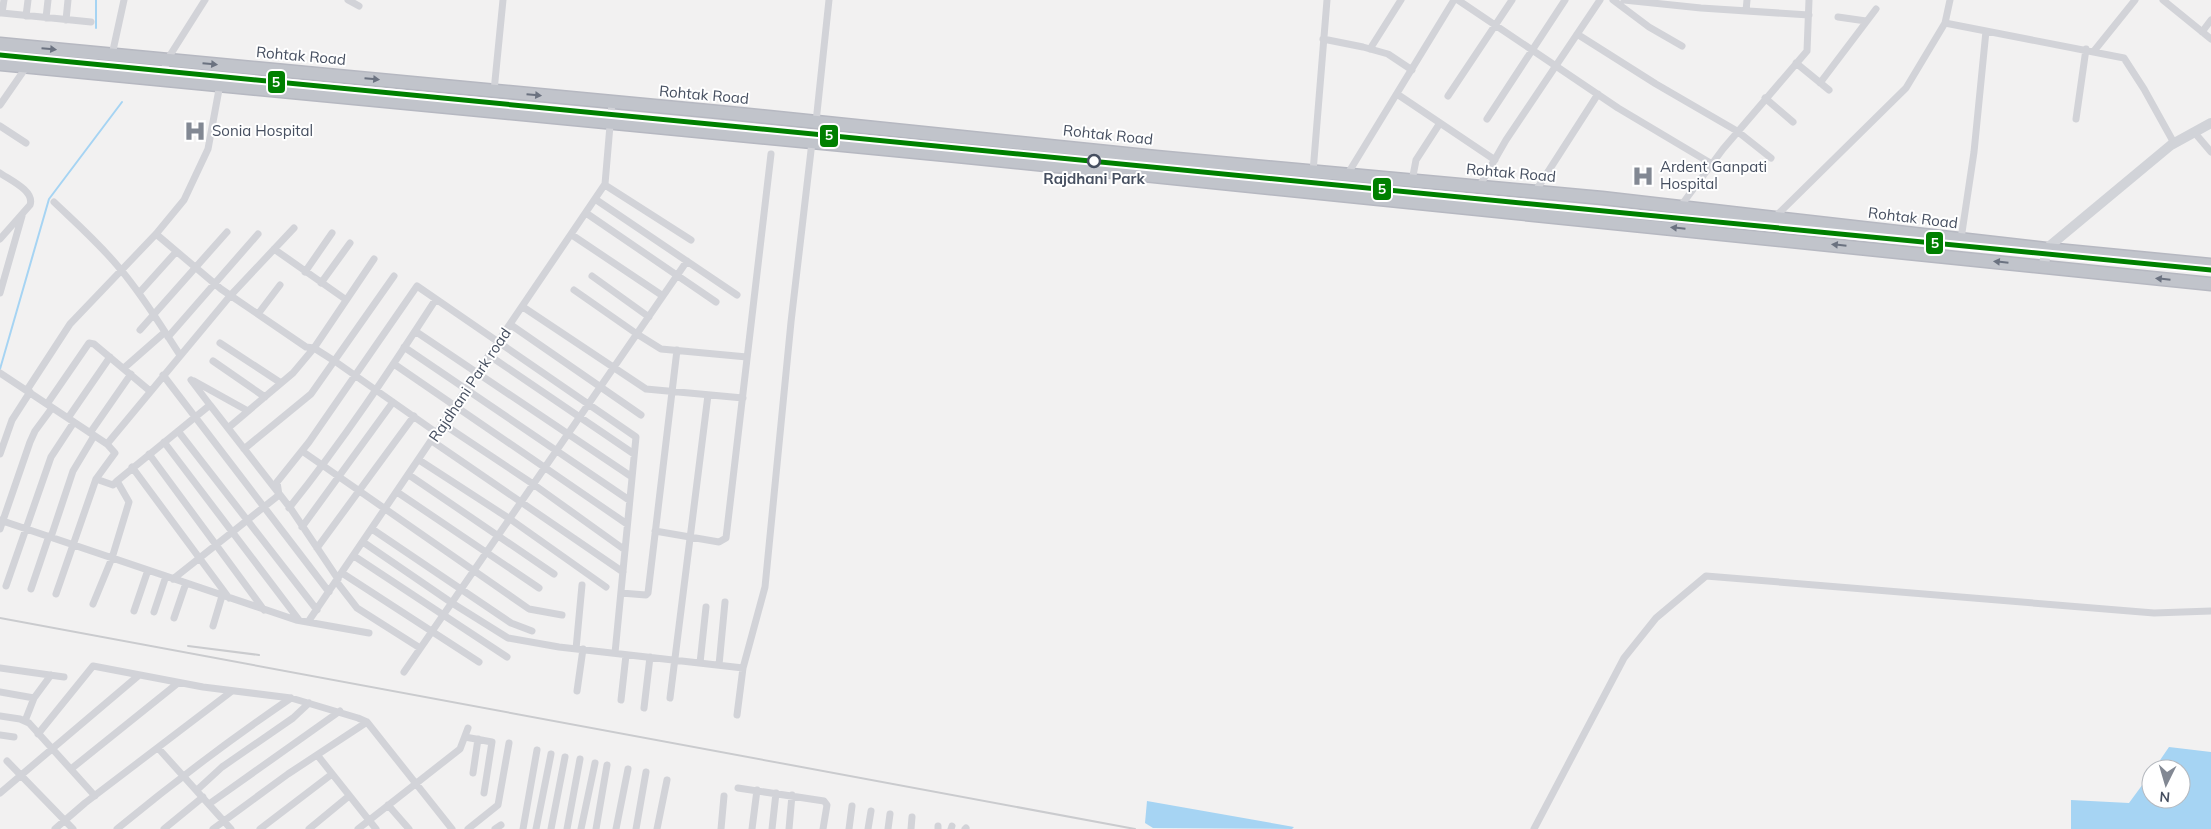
<svg xmlns="http://www.w3.org/2000/svg" width="2211" height="829" font-family="Mulish,sans-serif">
<rect width="100%" height="100%" fill="#f2f1f1"/>
<!-- water -->
<path fill="#a6d4f3" d="M2169 747 2211 752V829H2071V800L2129 803 2151 773V799H2181V769H2154Z
M1147 801 1294 827 1292 829 1153 828 1145 823Z"/>
<g fill="none" stroke-linecap="round" stroke-linejoin="round">
<!-- stream -->
<path stroke="#a6d4f3" stroke-width="2" d="M96 0V28
M0 369 49 199 122 102"/>
<!-- highway casing -->
<g stroke="#b6b8c1" stroke-width="15">
<path id="highway" d="M0 44 729 113 1156 157 1602 198 2046 249 2211 265
M0 64 957 156 2211 284"/>
</g>
<!-- street -->
<path stroke="#d2d3d8" stroke-width="7" d="M348 0 359 6
M1458 0 1618 108 1712 164
M1613 0 1649 27 1682 46
M1624 0 1701 8 1809 15
M2163 0 2211 39
M1746 11 1747 0
M0 13H2L4 0
M2 13 91 22
M26 16 28 0
M1838 17 1866 21
M46 18 48 0
M66 20 68 0
M1945 23 2124 58 2144 89 2174 143
M2202 32 2211 20
M1577 34 1656 84 1737 131 1771 158
M1323 39 1363 47 1388 54 1412 70
M1370 49 1401 0
M2094 51 2135 0
M112 55 124 0
M1796 63 1829 90
M162 79 167 60 205 0
M1820 83 1876 9
M494 91 503 0
M1397 94 1495 160
M1448 96 1512 0
M1765 98 1793 122
M0 105 27 66
M1487 119 1565 0
M2076 119 2086 49
M816 122 829 0
M0 126 26 143
M2194 132 2211 152
M1313 172 1327 0
M0 173C10 180 35 191 30 205L0 239
M1347 175 1454 0
M1412 181 1416 160 1440 123
M605 185 691 240
M1479 187 1506 140 1600 0
M1535 192 1598 94
M595 199 737 295
M54 202C77 224 101 245 121 270 143 296 161 326 180 355
M1680 207 1723 149 1807 51 1809 0
M586 213 716 302
M1774 218 1906 88 1945 23 1950 0
M156 234 221 289 306 347 314 348 336 362 437 433
M572 235 663 296
M1961 239 1974 152 1986 31
M274 249 345 299
M305 272 332 233
M592 276 649 317
M321 283 350 243
M574 290 637 334 661 349 747 357
M0 293 22 216
M139 293 176 252
M523 307 646 389 743 398
M258 314 280 285
M511 325 641 415
M140 330 227 232
M415 331 632 477
M168 337 258 234
M220 343 281 383
M404 347 629 500
M490 356 634 454
M213 361 265 397
M394 364 627 524
M124 368 165 332
M0 373 107 444 115 453 96 479 56 594
M163 375 329 592
M194 381 248 411
M27 390 70 324 156 234 184 200 208 149 220 84
M47 404 89 343 94 344 150 391
M210 405 291 509 338 579
M68 418 110 357
M443 424 533 484 625 550
M228 428 293 373 314 348 374 259
M178 431 317 610
M90 433 131 374
M432 441 623 572
M164 442 299 620
M107 444 230 296 294 228
M244 449 311 394 394 276
M302 451 529 609 562 615
M0 454 12 420 30 392
M149 454 264 610
M419 460 510 519 606 587
M132 467 229 598
M409 475 554 574
M96 479 113 485 117 481
M397 492 539 588
M289 508C343 441 390 370 436 299
M0 520 296 620 369 633
M302 527 393 402
M0 529 30 442 35 431 52 408
M372 529 511 623 532 631
M655 531 719 542 726 538 771 154
M51 537 73 471 94 436
M363 542 452 603 508 638 559 647 743 668
M317 548 414 416
M354 556 507 657
M342 573 479 662
M173 579 279 495 277 482 309 442 417 286 636 437 615 653
M336 581 357 608 420 648
M6 586 51 457 74 422
M31 589 49 536
M621 593 646 595 648 593 677 350
M93 604 112 558 129 502 117 481 210 405 191 380
M134 611 148 570
M154 612 166 576
M174 618 186 583
M308 622 605 184 612 102
M213 626 222 596
M576 649 582 585
M700 663 706 607
M719 665 725 602
M0 668 64 677
M404 672 687 261
M577 691 583 649
M0 692 34 698 51 675
M670 698 708 395
M621 700 626 655
M644 708 650 657
M737 715 743 668 765 587 791 322 812 142
M0 716 20 719 29 723 95 796
M25 721 34 698
M38 734 93 666 203 687 291 698 358 718 367 722 452 829
M0 735 14 737
M465 737 492 742 484 793
M158 748 231 829
M318 756 376 829
M7 761 73 829
M71 769 178 683
M473 773 478 739
M738 788 824 801 827 805 823 829
M197 790 222 767 293 718 309 703
M0 793 138 676
M209 804 340 711
M388 805 409 829
M55 829 85 803 232 691
M117 829C174 782 231 739 291 698
M164 829 203 797
M213 829 288 774 367 722
M260 829 332 774
M309 829 349 796
M358 829 460 749 468 728
M468 829 498 805 509 743
M495 829 501 825
M523 829 537 750
M536 829 551 754
M551 829 565 757
M567 829 580 759
M581 829 595 763
M596 829 607 765
M616 829 628 769
M636 829 646 772
M657 829 667 780
M721 829 724 796
M752 829 757 790
M772 829 776 793
M789 829 792 795
M849 829 852 806
M868 829 871 811
M888 829 890 814
M911 829 912 817
M938 829V826
M951 829 952 826
M965 829 966 828
M1534 829 1624 658 1656 618 1706 576 2154 613 2211 611"/>
<!-- secondary -->
<path stroke="#d1d3d8" stroke-width="10" d="M2044 267 2046 249 2171 145 2211 123"/>
<!-- highway -->
<use href="#highway" stroke="#c1c4cb" stroke-width="12"/>
<!-- rail -->
<path stroke="#cacbce" stroke-width="2" d="M2180 267 2211 272
M0 618 1135 829
M188 646 259 655"/>
<!-- metro-1 casing -->
<g stroke="#fff" stroke-width="9">
<path id="metro-1" d="M0 55 2211 270"/>
</g>
<!-- metro-1 -->
<use href="#metro-1" stroke="#008000" stroke-width="5"/>
</g>
<!-- one-way arrows -->
<defs><path id="oneway-solid" d="M-6-.8H1V-3.2L6.5 0L1 3.2V.8H-6Z" transform="scale(1.25)"/></defs>
<g fill="#6b7280">
<use href="#oneway-solid" transform="translate(49 49) rotate(5)"/>
<use href="#oneway-solid" transform="translate(210 64) rotate(5)"/>
<use href="#oneway-solid" transform="translate(372 79) rotate(5)"/>
<use href="#oneway-solid" transform="translate(534 95) rotate(5)"/>
<use href="#oneway-solid" transform="translate(1678 228) rotate(-174)"/>
<use href="#oneway-solid" transform="translate(1839 245) rotate(-174)"/>
<use href="#oneway-solid" transform="translate(2001 262) rotate(-174)"/>
<use href="#oneway-solid" transform="translate(2163 279) rotate(-174)"/>
</g>
<!-- icons -->
<defs>
<g id="hospital-bare" transform="scale(1.725)"><path d="M-5-5h3v3.5h4V-5h3V5h-3V1.5h-4V5h-3Z" fill="#828893" stroke="#fff" stroke-width="2.5" paint-order="stroke"/></g>
</defs>
<g fill-rule="evenodd">
<use href="#hospital-bare" x="195" y="131"/>
<use href="#hospital-bare" x="1643" y="176"/>
</g>
<!-- markers -->
<circle fill="#fff" stroke="#464f60" stroke-width="2.5" cx="1094" cy="161" r="6"/>
<g text-anchor="middle" stroke-width="4" stroke-linejoin="round" paint-order="stroke">
<!-- street labels -->
<g font-size="15" fill="#464f60" stroke="#fff">
<text transform="translate(301 56) rotate(5)" y="5">Rohtak Road</text>
<text transform="translate(704 95) rotate(5)" y="5">Rohtak Road</text>
<text transform="translate(1108 135) rotate(6)" y="5">Rohtak Road</text>
<text transform="translate(1511 173) rotate(5)" y="5">Rohtak Road</text>
<text transform="translate(1913 218) rotate(7)" y="5">Rohtak Road</text>
<text transform="translate(470 385) rotate(-56)" y="5">Rajdhani Park road</text>
</g>
<!-- poi labels -->
<g font-size="15" fill="#464f60" stroke="#fff" text-anchor="start">
<text x="212" y="136">Sonia Hospital</text>
<text x="1660" y="172">Ardent Ganpati<tspan x="1660" dy="17">Hospital</tspan></text>
</g>
<!-- stop labels -->
<g font-size="15" font-weight="bold" fill="#464f60" stroke="#fff">
<text x="1094" y="184">Rajdhani Park</text>
</g>
</g>
<g stroke="#fff" stroke-width="2">
<rect x="267" y="70" width="19" height="24" rx="5" fill="#008000"/>
<rect x="819" y="124" width="20" height="24" rx="5" fill="#008000"/>
<rect x="1372" y="177" width="20" height="24" rx="5" fill="#008000"/>
<rect x="1925" y="231" width="19" height="24" rx="5" fill="#008000"/>
</g>
<g font-size="14" text-anchor="middle" font-weight="bold" fill="#fff">
<text x="276" y="87">5</text>
<text x="829" y="140">5</text>
<text x="1382" y="194">5</text>
<text x="1935" y="248">5</text>
</g>
<!-- north arrow -->
<g transform="translate(2166 784) rotate(185)"><circle r="24" fill="#ffffff" stroke="#b5b9bf"/>
<path d="M0-4L9 19L0 12L-9 19Z" fill="#828893"/>
<text y="-8" font-size="14" font-weight="bold" text-anchor="middle" fill="#464f60">N</text>
</g>
</svg>
